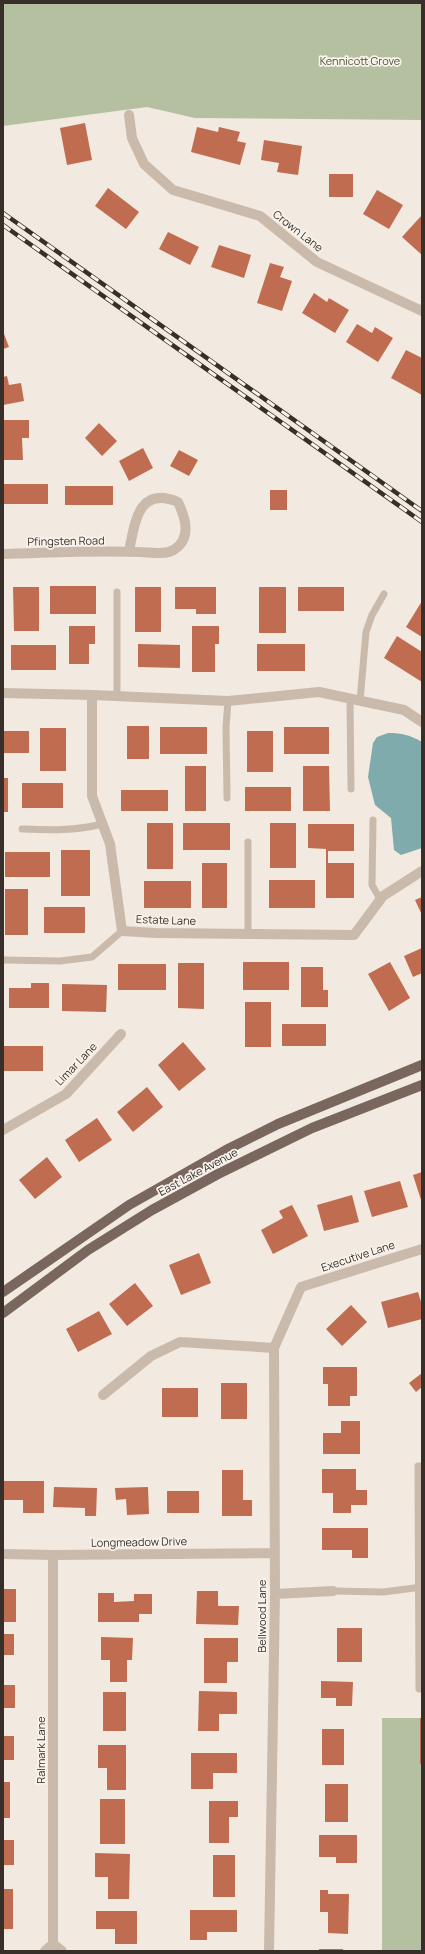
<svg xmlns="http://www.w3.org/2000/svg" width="425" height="1954" font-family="Manrope,sans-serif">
<rect width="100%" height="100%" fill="#f2e9e0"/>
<!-- green -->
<path fill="#b5c0a0" d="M3 3H422V120L195 118 147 107 3 126Z
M382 1718H420V1764H422V1951H382Z"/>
<!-- water -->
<path fill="#80abad" d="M388 733C402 733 410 735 422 742V848L401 855 394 850 391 818 375 805 368 777 373 743 377 737Z"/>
<!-- building -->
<path fill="#bf6c50" d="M85 123 92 160 67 165 60 128Z
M197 127 218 132 219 127 240 132 237 141 246 143 240 165 191 152Z
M264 140 302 146 298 175 277 172 279 163 261 160Z
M329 174H353V197H329Z
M108 188 139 212 126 229 95 206Z
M377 190 403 205 389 229 363 214Z
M422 215V255L402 237Z
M168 232 199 247 190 265 159 249Z
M219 245 251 255 244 278 211 267Z
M270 263 284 267 280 277 292 281 282 311 257 303Z
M314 293 327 302 329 298 349 310 335 333 302 313Z
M357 324 372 333 375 327 393 338 378 362 346 342Z
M3 331 9 347 3 349Z
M406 350 422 358V395L391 378Z
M7 376 9 385 21 383 24 401 3 405V377Z
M3 420H29V438H22L23 460H3Z
M99 423 117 441 102 456 85 438Z
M143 448 153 468 129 481 119 461Z
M179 450 198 460 189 476 170 466Z
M3 484H48V504H3Z
M65 486H113V505H65Z
M270 490H287V510H270Z
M50 586H96V614H50Z
M13 587H39V631H14Z
M135 587H161V632H135Z
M175 587H216V614H196V609H175Z
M259 587H286V633H259Z
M298 587H344V611H298Z
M422 601V637L406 627Z
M69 626H95V644H89V664H69Z
M192 626H219V644H215V672H192Z
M397 636 422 652V682L384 658Z
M138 644 180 645V668L138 667Z
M257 644H305V671H257Z
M11 645H56V670H11Z
M127 726H149V759H127Z
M160 727H207V754H160Z
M284 727H329V754H284Z
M40 728H66V771H40Z
M3 731H29V753H3Z
M247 731H273V772H247Z
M185 766H206V811H185Z
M303 766H329L330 811H303Z
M3 778H8V812H3Z
M22 783H63V808H22Z
M245 787H291V811H245Z
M121 790H168V811H121Z
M147 823H173V869H147Z
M183 823H230V850H183Z
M270 823H296V868H270Z
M308 824H354V851H328V863H354V898H326V849L308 848Z
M61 850H90V896H61Z
M5 852H50V877H5Z
M202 863H227V908H202Z
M269 880H315V908H269Z
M144 881H191V908H144Z
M5 889H28V935H5Z
M422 897V915L415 900Z
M44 907H85V933H44Z
M422 948V973L413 977 404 956Z
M243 962H289V990H243Z
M390 962 410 998 389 1011 368 974Z
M178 963H204V1009L178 1008Z
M118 964H166V990H118Z
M301 967H323V990H328V1007H301Z
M31 983H49V1008H9V988H31Z
M62 984 107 985 106 1012 62 1011Z
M245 1002H271V1047H245Z
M282 1024H326V1046H282Z
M183 1042 206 1069 179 1091 158 1065Z
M3 1046H43V1071H3Z
M147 1087 163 1107 133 1132 117 1112Z
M97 1118 112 1140 79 1162 65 1140Z
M47 1157 62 1177 35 1199 19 1180Z
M422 1172V1203L413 1175Z
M400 1181 408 1207 372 1217 364 1191Z
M352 1195 359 1222 324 1231 317 1205Z
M292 1205 308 1236 273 1254 261 1230 283 1218 279 1211Z
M199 1253 211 1283 181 1295 169 1265Z
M135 1283 153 1306 127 1326 109 1304Z
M418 1292 422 1305V1319L388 1328 381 1302Z
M351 1305 367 1322 342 1346 326 1329Z
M99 1311 112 1334 78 1352 66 1329Z
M323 1367H357V1396H350V1406H328V1384H323Z
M422 1373V1387L416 1392 409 1383Z
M221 1383H247V1419H221Z
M162 1388H198V1417H162Z
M341 1421H360V1454H323V1433H341Z
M322 1469H356V1490H367V1505H351V1513H333V1493H322Z
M222 1470H243V1500H252V1516H222Z
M3 1481H44V1513H23V1500H3Z
M54 1487 97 1488 96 1516H85V1508L53 1507Z
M148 1487 149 1514 127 1515 126 1499 116 1500 115 1488Z
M167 1491H199V1513H167Z
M322 1528H368V1558H352V1550H322Z
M3 1589H16V1622H3Z
M197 1591H218V1606H239L238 1625 196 1624Z
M98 1593H114V1602L134 1601V1594H152V1614H139V1622H98Z
M337 1628H362V1662H337Z
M3 1634H14V1655H3Z
M101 1637 133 1638 132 1660H127V1682H110V1660H101Z
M204 1638H238V1662H227V1683H204Z
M321 1681 353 1682 352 1706H336V1698H321Z
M3 1685H15V1708H3Z
M199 1691 237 1692V1714H219V1731H198Z
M103 1692H126V1731H103Z
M420 1718H422V1764H420Z
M322 1729H344V1765H322Z
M3 1736H14V1760H3Z
M98 1745H126V1790H107V1768H98Z
M191 1753H237V1773H213V1789H191Z
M3 1782H10V1818H3Z
M325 1784H348V1822H325Z
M100 1799H125V1844H100Z
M209 1801H238V1817H229V1843H209Z
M319 1835H357V1863H336V1857H319Z
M3 1840H14V1865H3Z
M95 1853 130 1854 129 1899H108V1877H95Z
M213 1855H235V1897H213Z
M3 1889H13V1929H3Z
M320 1890H328V1894H349L348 1934 328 1933V1912H320Z
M190 1910H237V1932H207V1940H190Z
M96 1911H137V1944H115V1929H96Z
M319 1949H343V1951H319Z"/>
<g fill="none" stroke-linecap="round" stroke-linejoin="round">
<!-- service -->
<path stroke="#cabaac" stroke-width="7" d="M117 696V592
M350 698 351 789
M360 701 366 632 372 615 384 594
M227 798 226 727 228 701
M373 820 372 885 380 899
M22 829C50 830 75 831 102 824
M248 842V934
M3 960 60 961 92 957 122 931
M422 1466H418L419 1689H422
M333 1591 383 1592 422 1587"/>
<!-- minor -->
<path stroke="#cabaac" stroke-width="10" d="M129 115 132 138 144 164 173 190 260 216 317 262 422 311
M3 554C48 553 94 550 139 552 149 552 166 556 175 549 192 537 185 517 178 502 138 485 135 523 129 551
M3 693 92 695
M422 722 404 710 319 692 228 701 92 695V796L110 844 122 931 156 933 354 935 383 896 422 871
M3 1130 66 1094 121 1034
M103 1395 151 1356 180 1342 274 1348
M3 1554 53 1555 274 1553
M53 1555V1944L62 1951
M275 1594 333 1591
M45 1951 53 1944
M269 1951 275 1594 274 1348 301 1287 422 1249"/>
<!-- primary -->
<path stroke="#79665d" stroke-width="10" d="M3 1292 129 1205 226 1150 278 1124 422 1065
M3 1313 88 1250 152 1210 218 1174 312 1128 422 1085"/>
<!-- rail casing -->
<g stroke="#382f2a" stroke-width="4.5">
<path id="rail" d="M3 213 422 511
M3 225 422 522"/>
</g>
<!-- rail -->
<use href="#rail" stroke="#f9f3ec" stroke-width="3" stroke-dasharray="9" stroke-linecap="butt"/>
</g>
<g text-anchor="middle" stroke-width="3.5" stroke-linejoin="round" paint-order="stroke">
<!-- park labels -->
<g font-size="11" fill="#47552f" stroke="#f9f3ec">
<text x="360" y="65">Kennicott Grove</text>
</g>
<!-- street labels -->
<g font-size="11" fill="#382f2a" stroke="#f9f3ec">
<text transform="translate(298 231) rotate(38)" y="4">Crown Lane</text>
<text transform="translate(66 541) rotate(-1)" y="4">Pfingsten Road</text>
<text transform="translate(166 920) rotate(2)" y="4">Estate Lane</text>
<text transform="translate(76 1064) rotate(-46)" y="4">Limar Lane</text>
<text transform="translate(198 1172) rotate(-28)" y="4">East Lake Avenue</text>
<text transform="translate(358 1256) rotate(-18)" y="4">Executive Lane</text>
<text transform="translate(139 1542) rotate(-1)" y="4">Longmeadow Drive</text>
<text transform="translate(262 1616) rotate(-90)" y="4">Bellwood Lane</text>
<text transform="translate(41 1750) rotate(-90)" y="4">Ralmark Lane</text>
</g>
</g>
<!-- border -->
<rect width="425" height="1954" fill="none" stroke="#382f2a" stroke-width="8"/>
</svg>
